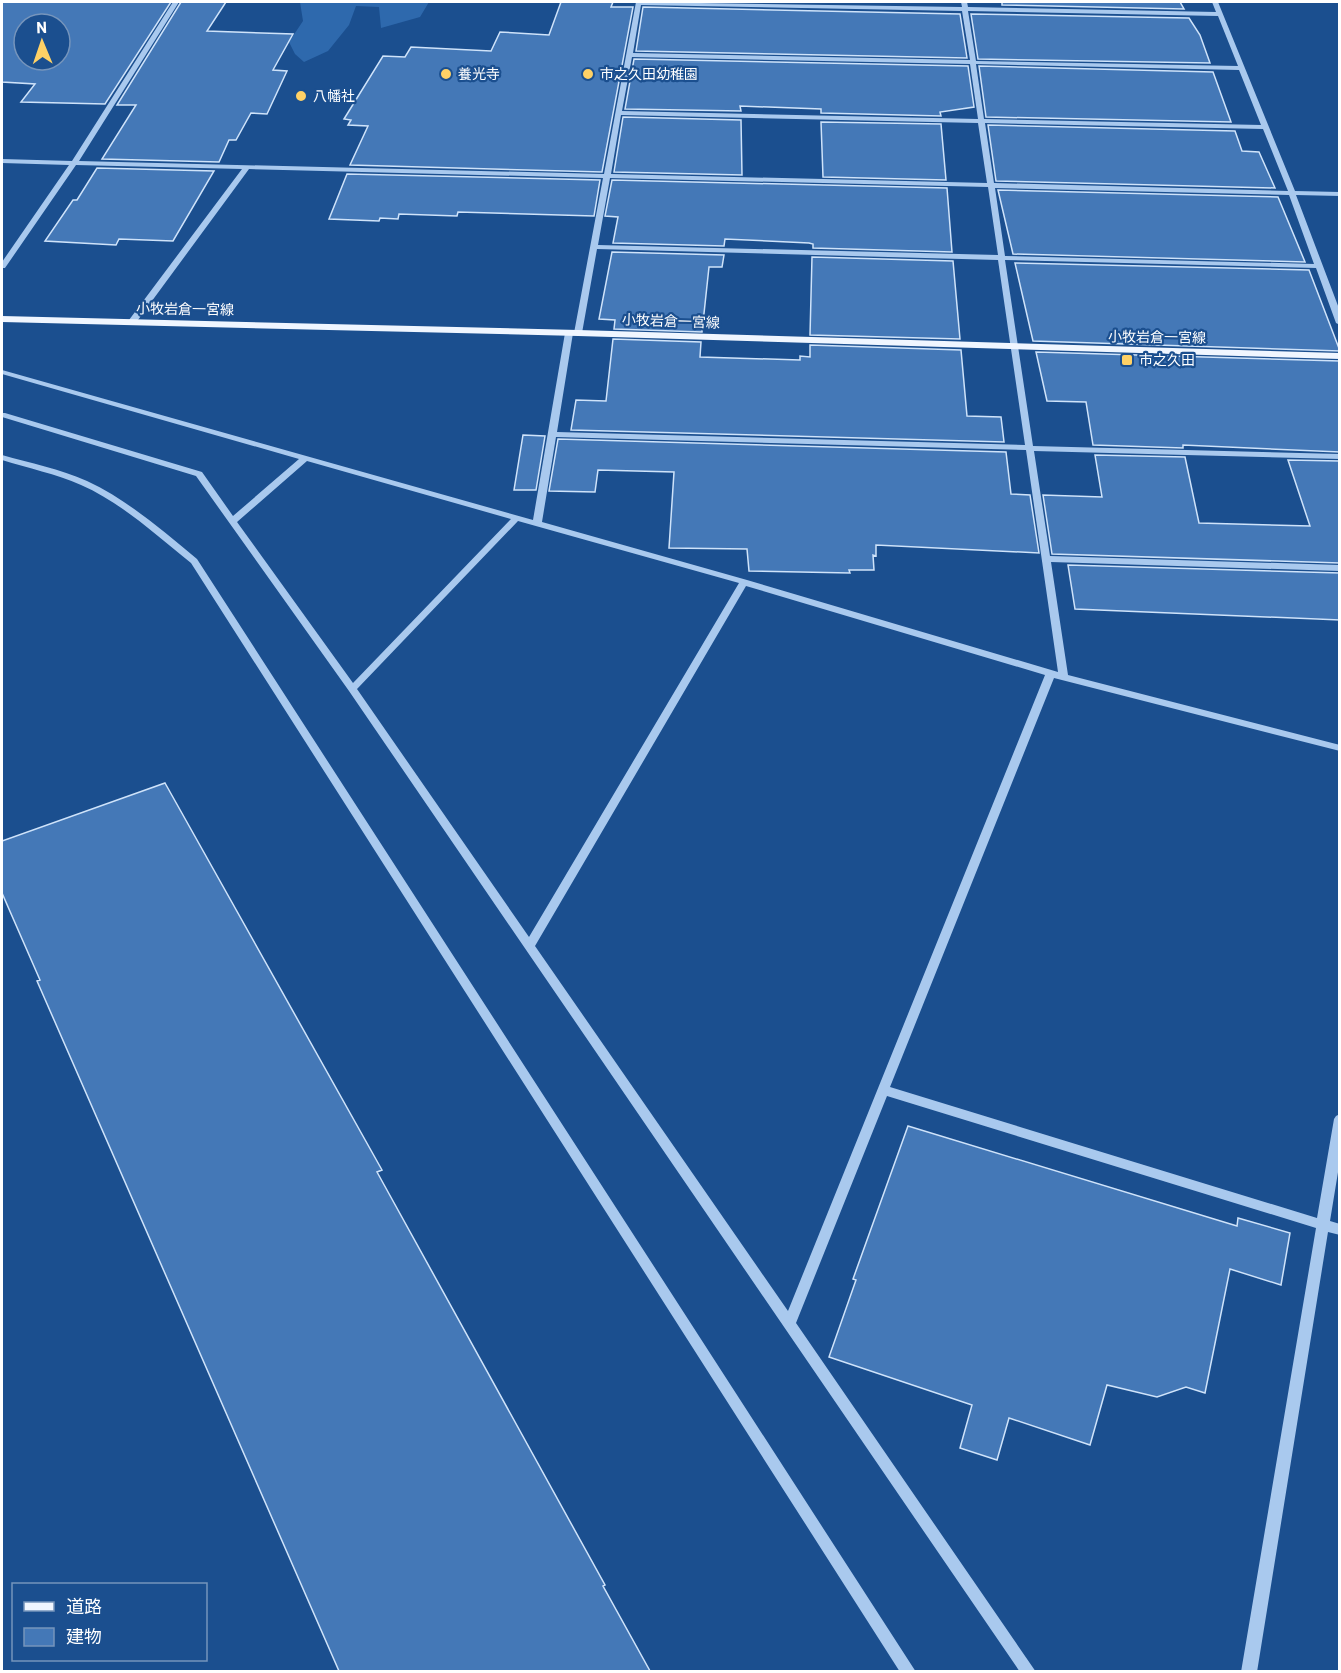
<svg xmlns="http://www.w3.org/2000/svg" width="1341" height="1673" font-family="Barlow,'Noto Sans JP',sans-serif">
<rect width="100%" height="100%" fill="#1b4f8f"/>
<!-- green -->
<path fill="#2e69ad" d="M300 2H429L420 17 381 28 379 7 356 6 349 25 328 51 304 62 295 54 289 42 303 21Z"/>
<!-- building -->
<path fill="#4478b7" stroke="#cfe3fa" stroke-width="1.5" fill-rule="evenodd" d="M2 2H171L105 104 21 102 35 84 2 82ZM24 24H60V60H24Z
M181 2H226L207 31 293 34 273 70 287 71 267 114 251 113 236 140H229L219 162 102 159 136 105H117Z
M561 2H613L611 7H633L602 172 350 165 368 126 348 125 351 120 344 119 383 56 405 57 411 47 491 51 500 32 549 35Z
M1002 2H1180L1184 9 1002 5Z
M643 7 960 14 967 58 636 51Z
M971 14 1189 18 1200 35 1210 63 978 59Z
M634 59 968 66 974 107 940 112 941 116 821 113V109L740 106 741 111 625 109Z
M979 66 1213 72 1231 122 986 117Z
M623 117 741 120 742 175 614 172Z
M821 122 941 124 946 180 823 177Z
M988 125 1235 131 1242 151 1259 152 1275 188 996 181Z
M97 168 214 171 173 241 119 239 116 245 45 241 73 200H77Z
M347 174 600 180 594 216 458 212 457 216 399 214 398 219 380 218 379 221 329 219Z
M612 180 947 188 952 252 813 248V244L809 243 725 239 724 246 613 243 618 217 605 216Z
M998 190 1278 197 1305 262 1013 254Z
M612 252 724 255 722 267H709L702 332 614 329 615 320 599 319Z
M812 257 953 261 960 339 810 335Z
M1015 263 1309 270 1340 351 1033 341Z
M613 339 701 342 700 357 800 360V356L810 357V345L961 350 967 416 1001 417 1004 442 571 430 576 400 606 401Z
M1036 352 1340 361V452L1183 445V448L1093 445 1086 402 1047 401Z
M523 435 545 436 536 490H514Z
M558 439 1006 452 1011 494 1030 495 1039 553 876 545V556L873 555 874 570H849L850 573 749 571 747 549 669 548 674 472 598 470 595 492 549 491Z
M1095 455 1185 457 1199 523 1310 526 1288 460 1340 461V563L1052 554 1043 495 1102 497Z
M1068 565 1340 573V620L1075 609Z
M165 783 382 1170 377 1172 605 1585 603 1586 650 1671H339L37 981 40 980 2 893V841Z
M908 1126 1237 1226 1238 1218 1290 1233 1281 1285 1230 1269 1205 1393 1186 1387 1157 1397 1107 1385 1090 1445 1009 1418 997 1460 960 1448 972 1405 829 1357 856 1280 853 1279Z"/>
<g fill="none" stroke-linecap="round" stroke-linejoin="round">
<!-- minor -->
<path fill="#a9c9ee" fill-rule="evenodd" d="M173 2H179L79 161 604 174 636 2 962 7 961 2H967L968 7 1216 12 1212 2H1218L1295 191 1340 192V196L1296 195 1340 311V325L1336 323 1316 268 1005 260 1033 446 1340 454V459L1034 451 1050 556 1340 565V571L1051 562 1068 675 1340 745V751L1054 678 890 1087 1317 1218 1334 1119 1336 1116 1340 1114V1160L1330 1221 1340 1224V1235L1328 1232 1257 1672H1241L1316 1228 887 1096 796 1323 1036 1672H1020L349 691 196 476 2 417V413H5L202 472 233 516 299 459 2 374V370L533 520 565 333 569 331 573 333 557 432 1025 445 998 260 597 249 582 333 578 335 574 333 603 178 249 169 135 324H129V320L242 169 76 165 5 268H2V262L69 165 2 163V159L72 161ZM641 5 962 11 970 60 633 53ZM968 11 1218 16 1238 66 976 61ZM632 57 970 64 978 119 622 111ZM976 64 1239 70 1261 125 984 119ZM621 115 978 123 987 183 611 174ZM985 123 1263 129 1288 191 994 183ZM610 178 988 187 998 255 598 245ZM995 188 1289 195 1314 264 1005 256ZM556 437 1026 450 1058 672 747 580 542 522ZM307 461 511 519 353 683 237 522ZM518 521 739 583 529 937 357 689ZM746 586 1045 675 788 1311 535 946Z
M2 455C30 463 60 469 87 481 128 500 163 531 197 559L916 1672H900L191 563C156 535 122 503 81 485 56 474 28 468 2 460Z"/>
<!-- major -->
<path fill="#f0f6ff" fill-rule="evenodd" d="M2 316 578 330 1340 353V359L578 336 2 322Z"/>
</g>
<!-- markers -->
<g fill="#ffd166" stroke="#1b4f8f" stroke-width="2">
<circle cx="446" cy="74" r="6"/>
<circle cx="588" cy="74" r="6"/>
<circle cx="301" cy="96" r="6"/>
<rect x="1121" y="354" width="12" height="12" rx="3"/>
</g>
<g text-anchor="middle" stroke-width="4.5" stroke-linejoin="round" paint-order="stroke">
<!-- far-poi labels -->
<g font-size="14" fill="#fff" stroke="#1b4f8f" text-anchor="start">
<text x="458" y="79">養光寺</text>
<text x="600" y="79">市之久田幼稚園</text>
<text x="313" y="101">八幡社</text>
<text x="1139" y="365">市之久田</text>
</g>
<!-- far-street labels -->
<g font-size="14" fill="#fff" stroke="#1b4f8f">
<text transform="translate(185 309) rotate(1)" y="5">小牧岩倉一宮線</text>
<text transform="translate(671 321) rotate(2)" y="5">小牧岩倉一宮線</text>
<text transform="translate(1157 337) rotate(1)" y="5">小牧岩倉一宮線</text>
</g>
</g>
<!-- border -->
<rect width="1341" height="1673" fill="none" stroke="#ffffff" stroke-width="6"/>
<!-- legend -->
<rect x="12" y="1583" width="195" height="78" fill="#1b4f8f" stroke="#7695bc" stroke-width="1.5"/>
<rect x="24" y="1602" width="30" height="9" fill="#f0f6ff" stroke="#7695bc" stroke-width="1.5"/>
<text x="66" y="1613" font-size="18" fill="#ffffff">道路</text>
<rect x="24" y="1628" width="30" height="18" fill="#4478b7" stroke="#7695bc" stroke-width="1.5"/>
<text x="66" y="1643" font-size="18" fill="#ffffff">建物</text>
<!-- north arrow -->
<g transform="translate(42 42) rotate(358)"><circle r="28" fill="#1b4f8f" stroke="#7695bc" stroke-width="1.5"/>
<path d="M0-4.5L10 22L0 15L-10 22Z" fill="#ffd166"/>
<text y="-9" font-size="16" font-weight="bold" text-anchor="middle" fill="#ffffff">N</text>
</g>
</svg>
